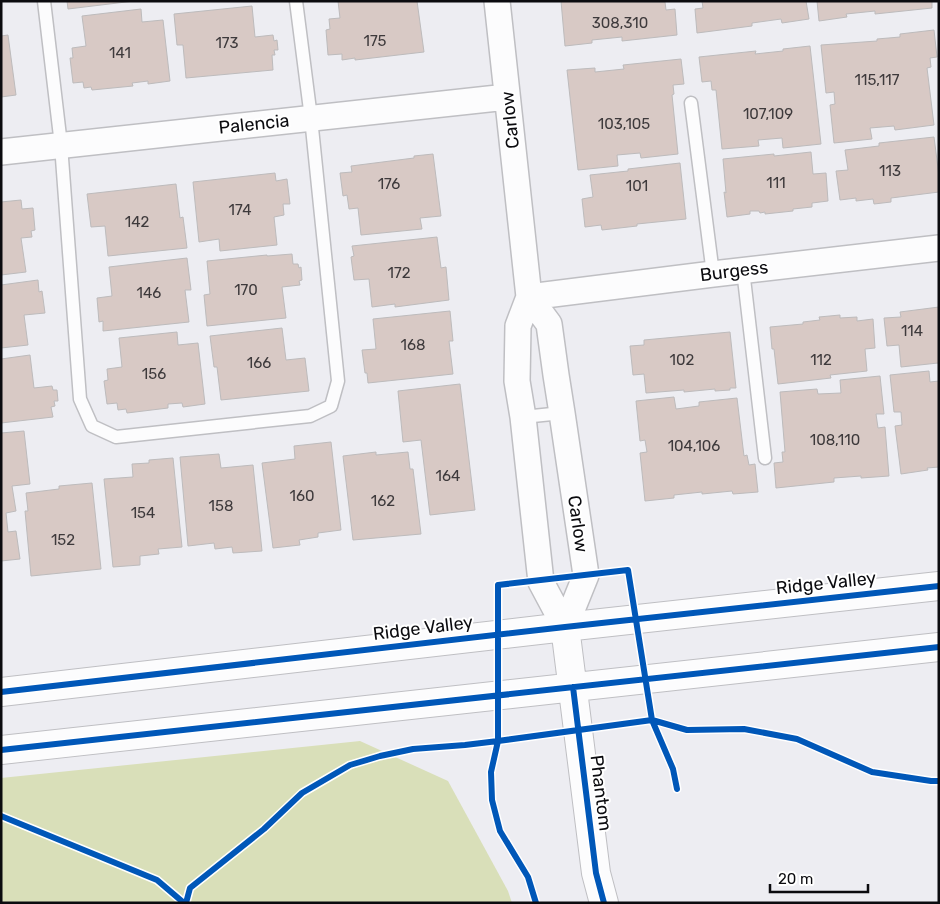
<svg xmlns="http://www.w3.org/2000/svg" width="940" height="904" font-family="Rubik,sans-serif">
<rect width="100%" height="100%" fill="#ededf2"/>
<!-- green -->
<path fill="#d9dfb9" d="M360 741 448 781 508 891 512 903H1V778Z"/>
<!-- building -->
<path fill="#d8c9c5" stroke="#bdbbbc" d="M67 1H134L68 9Z
M338 1H417L424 52 355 60V58L342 60V54L328 55 326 30 330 29 329 19 340 18Z
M561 1 665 2 666 10 675 9 677 35 622 41V37L592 40V43L565 46Z
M702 1H806L809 19 782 23 781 19 752 23V26L697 33 695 9 703 8Z
M817 1H932V8L875 14V11L846 14 847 17 819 21Z
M252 6 255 37 273 35 274 41 277 40 278 50H274L275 55H272L273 70 186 78 183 45H177L174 14Z
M141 9 142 22 163 20 170 81 148 84V81L132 83 133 86 92 90 91 87 84 88 83 82 73 83 70 58H73L72 48 86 46 82 16Z
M934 30 937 57 930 58 931 67 927 68 934 125 895 130 894 126 870 128 872 139 834 143 830 105 835 104 834 92 826 93 821 45 877 41V39L900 37V34Z
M8 35 16 95 1 97V36Z
M810 46 821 144 783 148 782 138 758 140 759 146 722 149 716 90H712L711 81 702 82 699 57 756 51 755 54 783 51V49Z
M681 59 684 84 673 85 674 94 672 95 678 154 641 158 640 153 617 155 618 166 578 170 567 70 595 68V72L624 69 623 65Z
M934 137 939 176V192L891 198V202L874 204 873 199 856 201V198L840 200 836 171 848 170 845 150 879 146V143Z
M811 152 813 174 826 173 828 201 812 203V207L793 209V211L765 214V212L760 213 759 211H750V214L727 217 724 192 726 193 723 159 774 154V156Z
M433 154 441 216 420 218 422 229 361 235 358 208 349 209 347 195 343 196 340 173 352 172 351 166 414 158V156Z
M680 163 686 219 637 224V226L602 230 601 225 585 227 582 199 593 197 590 175 628 171V169Z
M275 173 276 181 287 179 290 204H283L284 215 274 217 277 245 220 251 219 239 199 242 193 182Z
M176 184 180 218 183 217 187 248 108 256 105 226 91 227 87 194Z
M21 200 22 209 33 208 35 230 31 231 32 237 21 238 26 272 1 275V202Z
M437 237 441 268 446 267 449 300 395 307V304L372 307 369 279 354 280 351 257 354 256 352 246Z
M292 254 293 264H298L299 268 301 267 302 280 299 281 300 285 282 287 286 318 207 326 204 295 210 294 207 261 267 255V256Z
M187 258 191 290H185L189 322 103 331V321L99 322 97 298 112 296 109 267Z
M38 280 39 292 42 291 45 313 24 315 28 345 1 348V285Z
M939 307V365L938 363 901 367 899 345 887 346 884 318 901 317 900 312Z
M450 311 453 341H449L453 374 368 383 367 373H365L362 350 376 349 373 319Z
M840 315V318L857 317V321L873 319 875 348 865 349 867 371 830 375 831 378 778 384 774 349H772L770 327 803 324V322L820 320 819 317Z
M282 328 286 360 305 358 309 391 221 400 217 367H214L210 336Z
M177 332 178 345 198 343 205 404 183 407 182 403 168 404V408L127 413 126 409 118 410 117 403 107 404 104 381 108 380 107 369 122 367 119 338Z
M730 332 736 388H730V390L715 391V389L684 392V390L646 393 644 374 633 375 630 346 644 345V340Z
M30 355 34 388 52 386 53 390H57L58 401H54L55 406 51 407 53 417 1 423V359Z
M929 371 930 382 939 381V467L927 468 928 470 901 474 895 426 902 425 901 412H894L890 375Z
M880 376 884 414H876L878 428 885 427 889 476 861 478V476L834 478V482L776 488 774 463 783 462 782 452H785L780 392 817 389 818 394 841 393 840 380Z
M460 384 475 510 430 515 421 440 403 442 398 391Z
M674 397 676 409 699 406V402L737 398 744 456 747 455 749 465 755 464 758 492 733 494 732 491 702 494V492L674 495V498L645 501 640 453 647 452 645 440 640 441 636 401Z
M24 431 30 484 12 486 16 511 6 513 8 532 16 531 20 559 1 561V433Z
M331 442 341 530 318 533V537L299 540 300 545 273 548 262 463 295 459 294 446Z
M376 452V455L408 452 410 469H413L421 534 353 540 343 456Z
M219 454 221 468 253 465 262 551 233 553 232 547 215 549 214 543 188 546 180 457Z
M173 458 182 547 158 549 159 554 140 556V565L113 567 104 479 133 477 132 464 149 463V460Z
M92 483 101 569 31 576 25 511H28L26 493 59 489V486Z"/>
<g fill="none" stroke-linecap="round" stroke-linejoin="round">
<!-- lane casing -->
<g stroke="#bfbfc3" stroke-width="15">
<path id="lane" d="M44 1 61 145 80 399 92 426 116 437 310 416 331 406 338 381 311 118 296 1
M691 103 713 274
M743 270 765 458
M523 417 562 413"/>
</g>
<!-- street casing -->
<g stroke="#bfbfc3" stroke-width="28">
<path id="street" d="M497 1 529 297 518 326 517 381 523 417 541 582 565 627
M1 152 507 97
M529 297 713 274 939 248
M529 297 549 324 556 375 562 413 586 575 565 627"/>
</g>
<!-- secondary casing -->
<g stroke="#bfbfc3" stroke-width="30">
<path id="secondary" d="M565 627 596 873 604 903
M1 692 565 627 939 586
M1 750 939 647"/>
</g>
<!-- lane -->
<use href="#lane" stroke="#fcfcfd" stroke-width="12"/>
<!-- street -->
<use href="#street" stroke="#fcfcfd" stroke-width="25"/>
<!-- secondary -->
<use href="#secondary" stroke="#fcfcfd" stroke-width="28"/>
<!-- cycleway casing -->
<g stroke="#fff" stroke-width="9">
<path id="cycleway" d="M573 687 596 873 604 903
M1 692 565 627 939 586
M1 750 939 647
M677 789 673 769 652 720 628 570 498 585V741L652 720 687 730 744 729 797 739 872 772 931 781H939
M1 816 157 880 184 903
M186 903 190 888 264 829 302 793 350 765 380 756 413 749 465 745 498 741 491 772 492 800 500 831 528 877 536 903"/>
</g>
<!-- cycleway -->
<use href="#cycleway" stroke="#0057b8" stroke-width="6"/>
</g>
<g text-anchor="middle" stroke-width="4" stroke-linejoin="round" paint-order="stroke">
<!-- number labels -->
<g font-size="15" fill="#3e3a3c">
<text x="620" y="28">308,310</text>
<text x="375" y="46">175</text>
<text x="227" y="48">173</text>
<text x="120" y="58">141</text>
<text x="877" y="85">115,117</text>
<text x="768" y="119">107,109</text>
<text x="624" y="129">103,105</text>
<text x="890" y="176">113</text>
<text x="776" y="188">111</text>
<text x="389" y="189">176</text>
<text x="637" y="191">101</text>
<text x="240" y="215">174</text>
<text x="137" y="227">142</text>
<text x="399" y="278">172</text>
<text x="246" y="295">170</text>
<text x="149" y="298">146</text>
<text x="912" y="336">114</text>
<text x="413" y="350">168</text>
<text x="682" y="365">102</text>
<text x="821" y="365">112</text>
<text x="259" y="368">166</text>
<text x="154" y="379">156</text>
<text x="835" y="445">108,110</text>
<text x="694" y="451">104,106</text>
<text x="448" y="481">164</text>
<text x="302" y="501">160</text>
<text x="383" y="506">162</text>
<text x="221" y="511">158</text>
<text x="143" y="518">154</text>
<text x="63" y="545">152</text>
</g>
<!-- street labels -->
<g font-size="18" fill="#0b0b0f" stroke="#fff">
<text transform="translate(510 120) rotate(-96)" y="6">Carlow</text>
<text transform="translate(254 124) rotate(-6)" y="6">Palencia</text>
<text transform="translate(734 271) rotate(-7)" y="6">Burgess</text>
<text transform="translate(578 524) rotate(82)" y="6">Carlow</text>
<text transform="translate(826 583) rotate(-6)" y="6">Ridge Valley</text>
<text transform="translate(423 628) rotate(-7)" y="6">Ridge Valley</text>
<text transform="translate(601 793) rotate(83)" y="6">Phantom</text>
</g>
</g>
<!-- border -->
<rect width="940" height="904" fill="none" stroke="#0b0b0f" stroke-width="5"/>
<!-- scale -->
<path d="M770 884v8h98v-8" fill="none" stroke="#0b0b0f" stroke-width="2.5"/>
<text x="778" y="884" font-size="15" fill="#0b0b0f" stroke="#ffffff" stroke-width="4" paint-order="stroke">20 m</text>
</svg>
